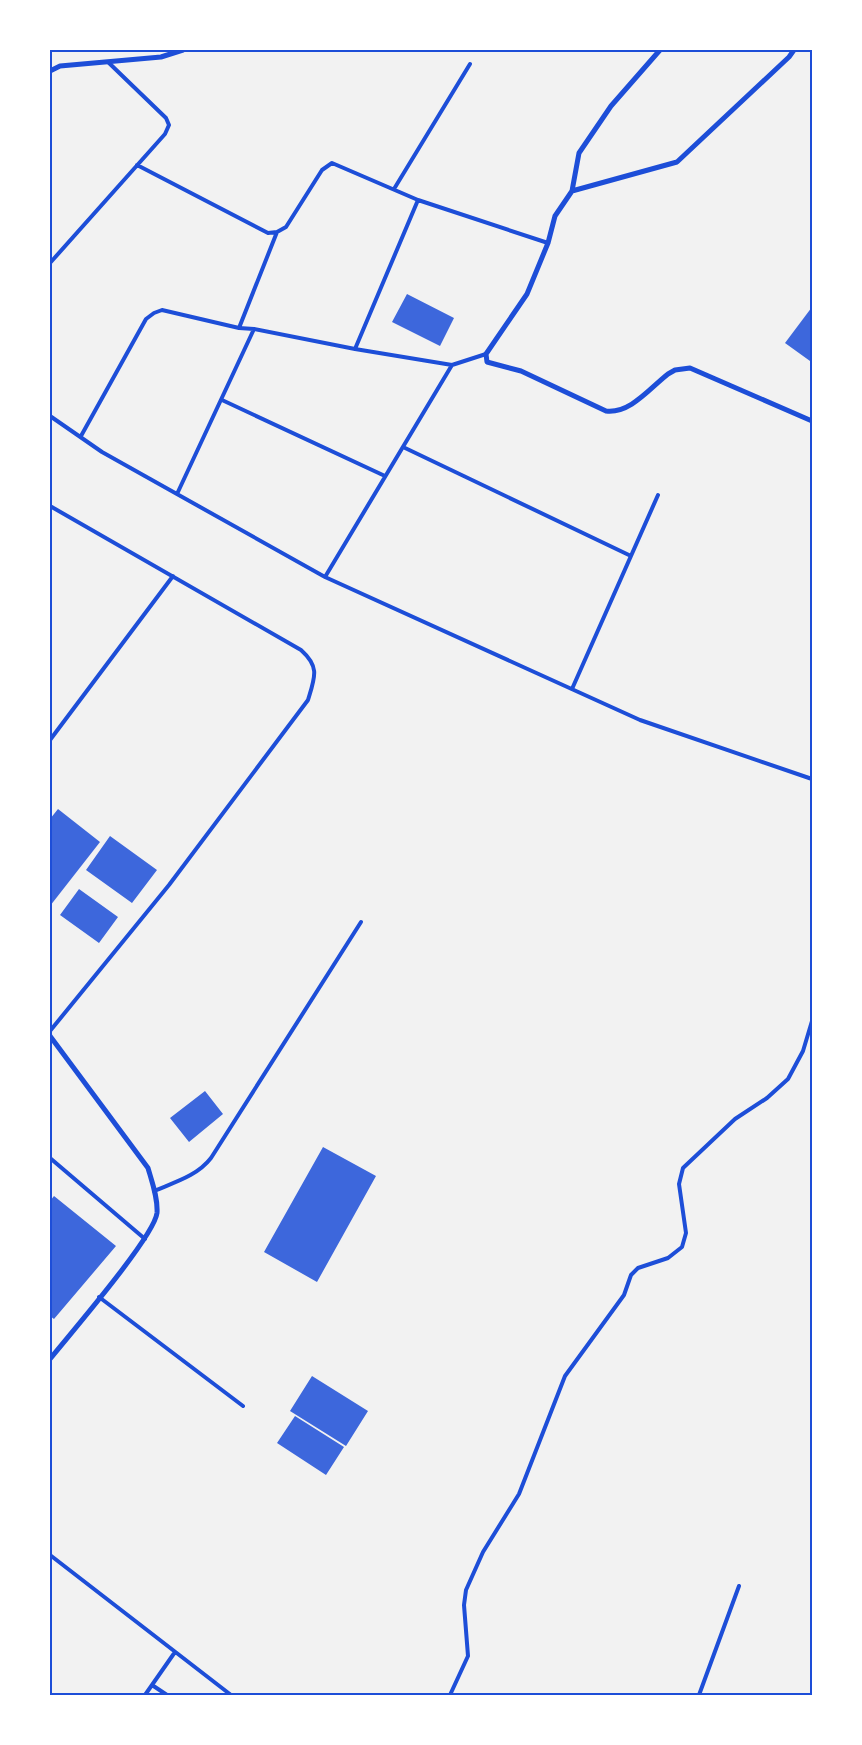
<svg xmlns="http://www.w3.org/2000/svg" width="862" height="1745" font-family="'Space Grotesk',sans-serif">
<rect width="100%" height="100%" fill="#f2f2f2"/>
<!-- building -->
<path fill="#3d67dc" d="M407 294 454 318 440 346 392 322Z
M812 307V358L810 361 785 343Z
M58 809 100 842 50 906V819Z
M110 836 157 870 132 903 86 870Z
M79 889 118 917 99 943 60 915Z
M205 1091 223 1114 189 1142 170 1118Z
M323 1147 376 1176 317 1282 264 1252Z
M54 1196 116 1246 54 1319 50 1316V1201Z
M312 1376 368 1411 346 1446 290 1411Z
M295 1416 344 1447 326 1475 277 1443Z"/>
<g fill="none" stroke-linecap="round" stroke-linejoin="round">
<!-- service -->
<path stroke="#1d4ed8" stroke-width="4" d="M137 165 268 233 277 232 286 227 322 170 332 163 418 200 548 243
M394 189 470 64
M50 263 165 134 169 125 166 118 109 63
M239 328 277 232
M355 349 418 200
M222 400 385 476
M50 416 102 452 325 577 640 720 812 779
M81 436 146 319 154 313 162 310 239 328 254 329 355 349 452 365 486 354
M403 447 631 556
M177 494 254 329
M50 506 301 650C320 667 315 677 308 700L169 885 50 1031
M325 577 452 365
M572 689 658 495
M50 740 173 576
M50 1158 145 1239
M154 1191C175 1182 197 1176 211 1158L361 922
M99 1297 243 1406
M50 1555 231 1695
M152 1685 167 1695
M145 1695 175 1652
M450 1695 468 1656 464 1605 466 1590 483 1552 519 1494 565 1376 624 1295 631 1275 638 1268 668 1258 682 1247 686 1233 679 1184 683 1168 735 1119 767 1098 788 1079 803 1051 812 1021
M699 1695 739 1586"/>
<!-- minor -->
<path stroke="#1d4ed8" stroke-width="5" d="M660 50 611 106 579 153 572 191 555 216 548 243 527 294 486 354 487 362 521 371 606 411C630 414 650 388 668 374L675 370 690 368 812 421
M50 71 60 66 161 57 183 50
M572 191 677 162 789 57 794 50
M50 1036 148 1168C152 1182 158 1198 157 1213 154 1237 70 1334 50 1359"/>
</g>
<!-- border -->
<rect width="862" height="1745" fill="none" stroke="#ffffff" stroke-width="102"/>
<rect x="51" y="51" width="760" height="1643" fill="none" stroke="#1d4ed8" stroke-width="2"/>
</svg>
